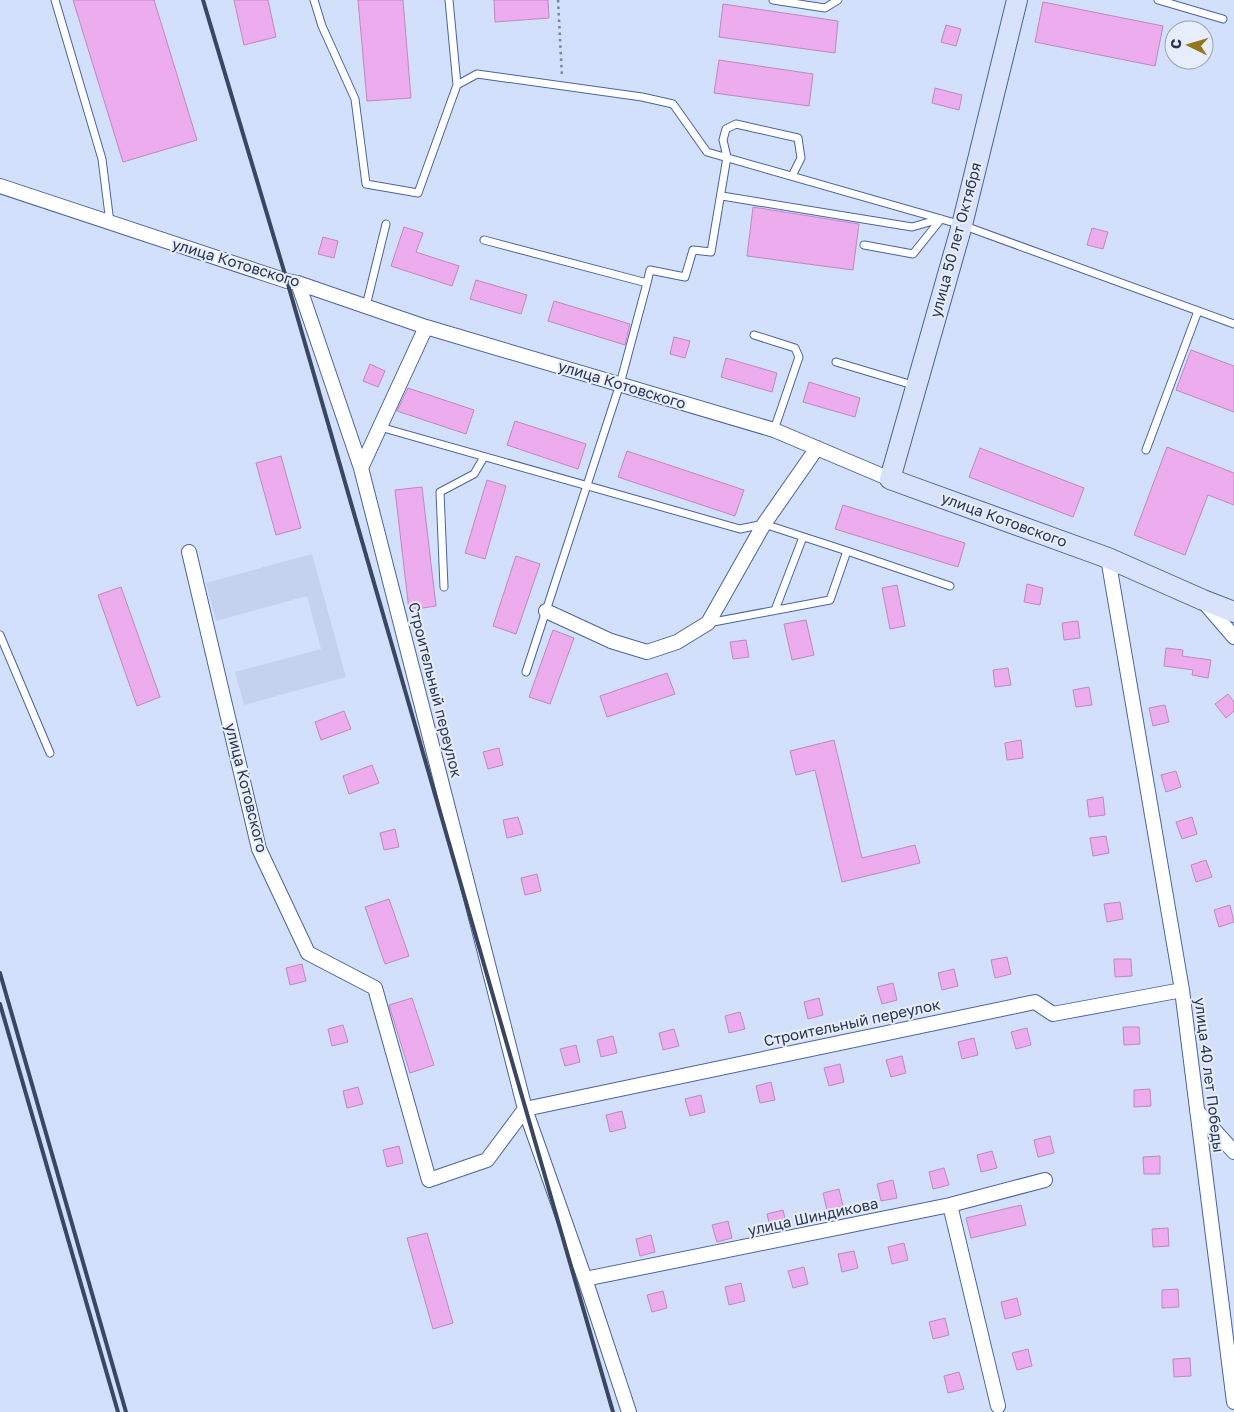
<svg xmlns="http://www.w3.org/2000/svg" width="1234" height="1412" font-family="'Golos Text',sans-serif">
<rect width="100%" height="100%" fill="#d3e0fb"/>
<!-- built -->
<path fill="#c4d2ef" d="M312 554 346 677 244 705 235 672 321 649 307 596 216 621 206 583Z"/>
<!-- building -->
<path fill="#ecacee" stroke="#be89c0" d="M73 0H154L197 140 123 162Z
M234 0H268L276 37 244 45Z
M358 0H403L411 98 367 101Z
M494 0H548L549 18 495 22Z
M1043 2 1163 26 1155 66 1035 42Z
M723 4 838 21 835 53 719 37Z
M946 25 961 29 956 46 941 42Z
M719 60 813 74 809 106 714 93Z
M935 88 962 95 959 110 932 103Z
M753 207 859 224 853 270 747 256Z
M404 227 423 233 416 252 459 266 452 286 391 266Z
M1092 228 1108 232 1103 249 1087 245Z
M323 237 338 241 334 258 318 254Z
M476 280 527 295 521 314 470 299Z
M554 301 630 324 625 345 548 321Z
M674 337 690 341 685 358 670 354Z
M1191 350 1234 366V412L1176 390Z
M726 358 777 373 772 392 721 377Z
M370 364 385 371 378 387 363 381Z
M809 382 860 398 855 417 803 402Z
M408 388 474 410 466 434 397 411Z
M515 421 586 444 578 469 507 445Z
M1167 447 1234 473V505L1208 495 1185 555 1134 535Z
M980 448 1084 488 1073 517 969 477Z
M627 451 744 490 735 516 618 477Z
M281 456 301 528 276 535 256 463Z
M487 480 506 486 485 559 465 553Z
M422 487 436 606 409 610 395 490Z
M843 505 965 543 958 567 835 529Z
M516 556 540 564 516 634 493 626Z
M1027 584 1043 588 1040 605 1024 602Z
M897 585 905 626 890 629 882 588Z
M121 587 160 697 137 706 98 595Z
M806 620 814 655 792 660 784 624Z
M1078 621 1080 638 1064 640 1062 623Z
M553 630 574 638 550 704 529 697Z
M746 640 749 657 733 659 730 642Z
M1166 648 1183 650 1182 656 1211 660 1208 678 1192 675 1193 670 1164 666Z
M1008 668 1011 685 995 687 993 670Z
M667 673 675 694 607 717 600 696Z
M1089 687 1092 705 1076 707 1073 690Z
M1228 694 1234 702V711L1226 718 1215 704Z
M1165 705 1169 722 1153 726 1149 708Z
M344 711 351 729 321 740 315 722Z
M834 740 862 858 915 845 920 863 842 882 815 770 796 775 790 751Z
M1021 740 1023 758 1007 760 1005 743Z
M499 748 503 765 488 769 483 752Z
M372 765 379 783 349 794 343 776Z
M1176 771 1181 787 1166 792 1161 775Z
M1103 797 1105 815 1089 817 1087 800Z
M518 817 523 834 507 838 503 820Z
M1192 817 1197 834 1182 839 1176 822Z
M395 829 399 847 384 850 380 833Z
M1106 836 1109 853 1093 856 1090 838Z
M1206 860 1212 877 1196 882 1191 865Z
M537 874 541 891 525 895 521 878Z
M389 899 409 956 385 964 365 907Z
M1120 902 1123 919 1107 922 1104 904Z
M1230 905 1234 922 1219 927 1214 910Z
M1007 957 1011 974 995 978 991 960Z
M1114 959H1131L1132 976 1115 977Z
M302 964 306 981 290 985 286 968Z
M954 969 958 986 942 990 938 973Z
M893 983 897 1000 882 1004 877 987Z
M412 998 434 1065 410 1073 389 1005Z
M819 998 823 1015 808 1019 804 1002Z
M740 1012 745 1029 729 1033 725 1016Z
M343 1025 348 1042 332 1046 328 1029Z
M1123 1027H1139L1140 1044 1124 1045Z
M1027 1028 1031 1045 1016 1049 1011 1032Z
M674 1029 679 1046 663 1050 659 1033Z
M613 1036 617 1053 601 1057 597 1040Z
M974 1038 978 1055 962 1059 958 1042Z
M576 1045 580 1062 565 1066 560 1049Z
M902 1056 906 1073 891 1077 886 1060Z
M840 1064 844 1082 829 1086 824 1068Z
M771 1082 775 1100 760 1103 756 1086Z
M358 1087 363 1104 347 1108 343 1091Z
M1150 1089 1151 1106 1134 1107V1090Z
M701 1095 705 1112 690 1116 685 1099Z
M622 1111 626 1128 610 1132 606 1115Z
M1050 1136 1054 1153 1038 1157 1034 1140Z
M399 1146 403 1163 387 1167 383 1150Z
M992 1151 997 1168 981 1172 977 1155Z
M1160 1156V1174H1144L1143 1157Z
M944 1168 949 1185 933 1189 929 1172Z
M893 1180 897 1198 881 1201 877 1184Z
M839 1189 843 1206 827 1210 823 1193Z
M1021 1205 1026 1225 971 1238 966 1218Z
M783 1210 787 1227 771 1231 767 1214Z
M728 1221 732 1238 717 1242 712 1225Z
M1168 1228 1169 1246 1153 1247 1152 1229Z
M427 1233 453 1323 433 1329 407 1238Z
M651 1235 655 1252 640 1256 636 1239Z
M904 1243 908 1260 892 1264 888 1247Z
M854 1251 858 1268 842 1272 838 1254Z
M804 1267 808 1284 793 1288 788 1271Z
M741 1283 745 1301 729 1305 725 1287Z
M1178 1289 1179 1307 1162 1308V1290Z
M663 1291 667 1308 652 1312 647 1295Z
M1017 1298 1021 1315 1005 1319 1001 1302Z
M945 1318 949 1335 933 1339 929 1322Z
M1028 1349 1032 1366 1017 1370 1012 1353Z
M1190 1358 1191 1376 1174 1377 1173 1359Z
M959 1372 964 1389 948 1393 944 1376Z"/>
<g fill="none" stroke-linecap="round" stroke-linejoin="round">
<!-- lane casing -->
<g stroke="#4a649e" stroke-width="9">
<path id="lane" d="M55 0 102 159 110 223
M314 0 322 26 355 99 366 184 418 193 457 85 477 74 642 97 673 104 707 152 962 225 1234 324
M449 0 457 85
M773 0 825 8 838 0
M1158 0 1223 19
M722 196 912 227 940 219
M484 240 647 283 620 384 526 672
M864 245 913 254 941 219
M647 283 650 270 685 277 693 250 711 252 727 157 723 140 726 129 736 124 798 138 801 158 792 176
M366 306 386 224
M754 335 795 348 799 357 774 430
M836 362 916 386
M380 427 740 529 764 524 847 551
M1146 450 1198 311
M444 587 440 492 474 474 484 457
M775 610 803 537
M708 623 830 600 847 551 950 586
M0 635 50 753"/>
</g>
<!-- street casing -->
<g stroke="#4a649e" stroke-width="16">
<path id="street" d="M0 186 287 281 298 283 426 327 774 430 890 479
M298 283 361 468 525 1109 585 1279 629 1412
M361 468 426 327
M189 552 259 849 308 953 375 988 429 1180 487 1160 525 1109 1035 1002 1053 1014 1182 990
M1108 558 1182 990 1234 1402
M1203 601 1234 637
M546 611 611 641 647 652 677 642 708 623 764 524 817 448
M1197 1111 1234 1152
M950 1205 998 1406
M585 1279 950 1205 1045 1180"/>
</g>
<!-- secondary casing -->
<g stroke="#4a649e" stroke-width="22">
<path id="secondary" d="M1017 0 962 225 890 479 1108 558 1203 600 1234 612"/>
</g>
<!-- path -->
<path stroke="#78849f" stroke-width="2.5" stroke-dasharray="2.5 4" stroke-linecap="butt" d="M558 0 562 77"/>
<!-- lane -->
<use href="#lane" stroke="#fff" stroke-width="7"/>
<!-- street -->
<use href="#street" stroke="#fff" stroke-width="14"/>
<!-- secondary -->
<use href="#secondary" stroke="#d8e2fa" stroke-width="20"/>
<!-- rail -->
<path stroke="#3b4660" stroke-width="4" d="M203 0 287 281 613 1412
M0 973 126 1412
M0 1004 118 1412"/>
</g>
<g text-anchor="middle" stroke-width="4" stroke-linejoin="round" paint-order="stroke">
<!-- street labels -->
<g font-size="15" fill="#2a354f" stroke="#e7edfb">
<text transform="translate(956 240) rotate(-75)" y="5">улица 50 лет Октября</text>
<text transform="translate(236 263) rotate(17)" y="5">улица Котовского</text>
<text transform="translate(622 385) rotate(17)" y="5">улица Котовского</text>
<text transform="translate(1004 520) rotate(20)" y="5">улица Котовского</text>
<text transform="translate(435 690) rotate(76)" y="5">Строительный переулок</text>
<text transform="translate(246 788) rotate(76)" y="5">улица Котовского</text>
<text transform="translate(852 1023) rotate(-12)" y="5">Строительный переулок</text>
<text transform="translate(1209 1075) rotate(83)" y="5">улица 40 лет Победы</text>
<text transform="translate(813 1217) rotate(-12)" y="5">улица Шиндикова</text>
</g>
</g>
<!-- north arrow -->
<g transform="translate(1189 45) rotate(275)"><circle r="24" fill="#e7edfb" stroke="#9ba3b6"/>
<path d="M0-4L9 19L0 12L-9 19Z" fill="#97741e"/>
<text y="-8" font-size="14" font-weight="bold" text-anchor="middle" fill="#2a354f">С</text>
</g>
</svg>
